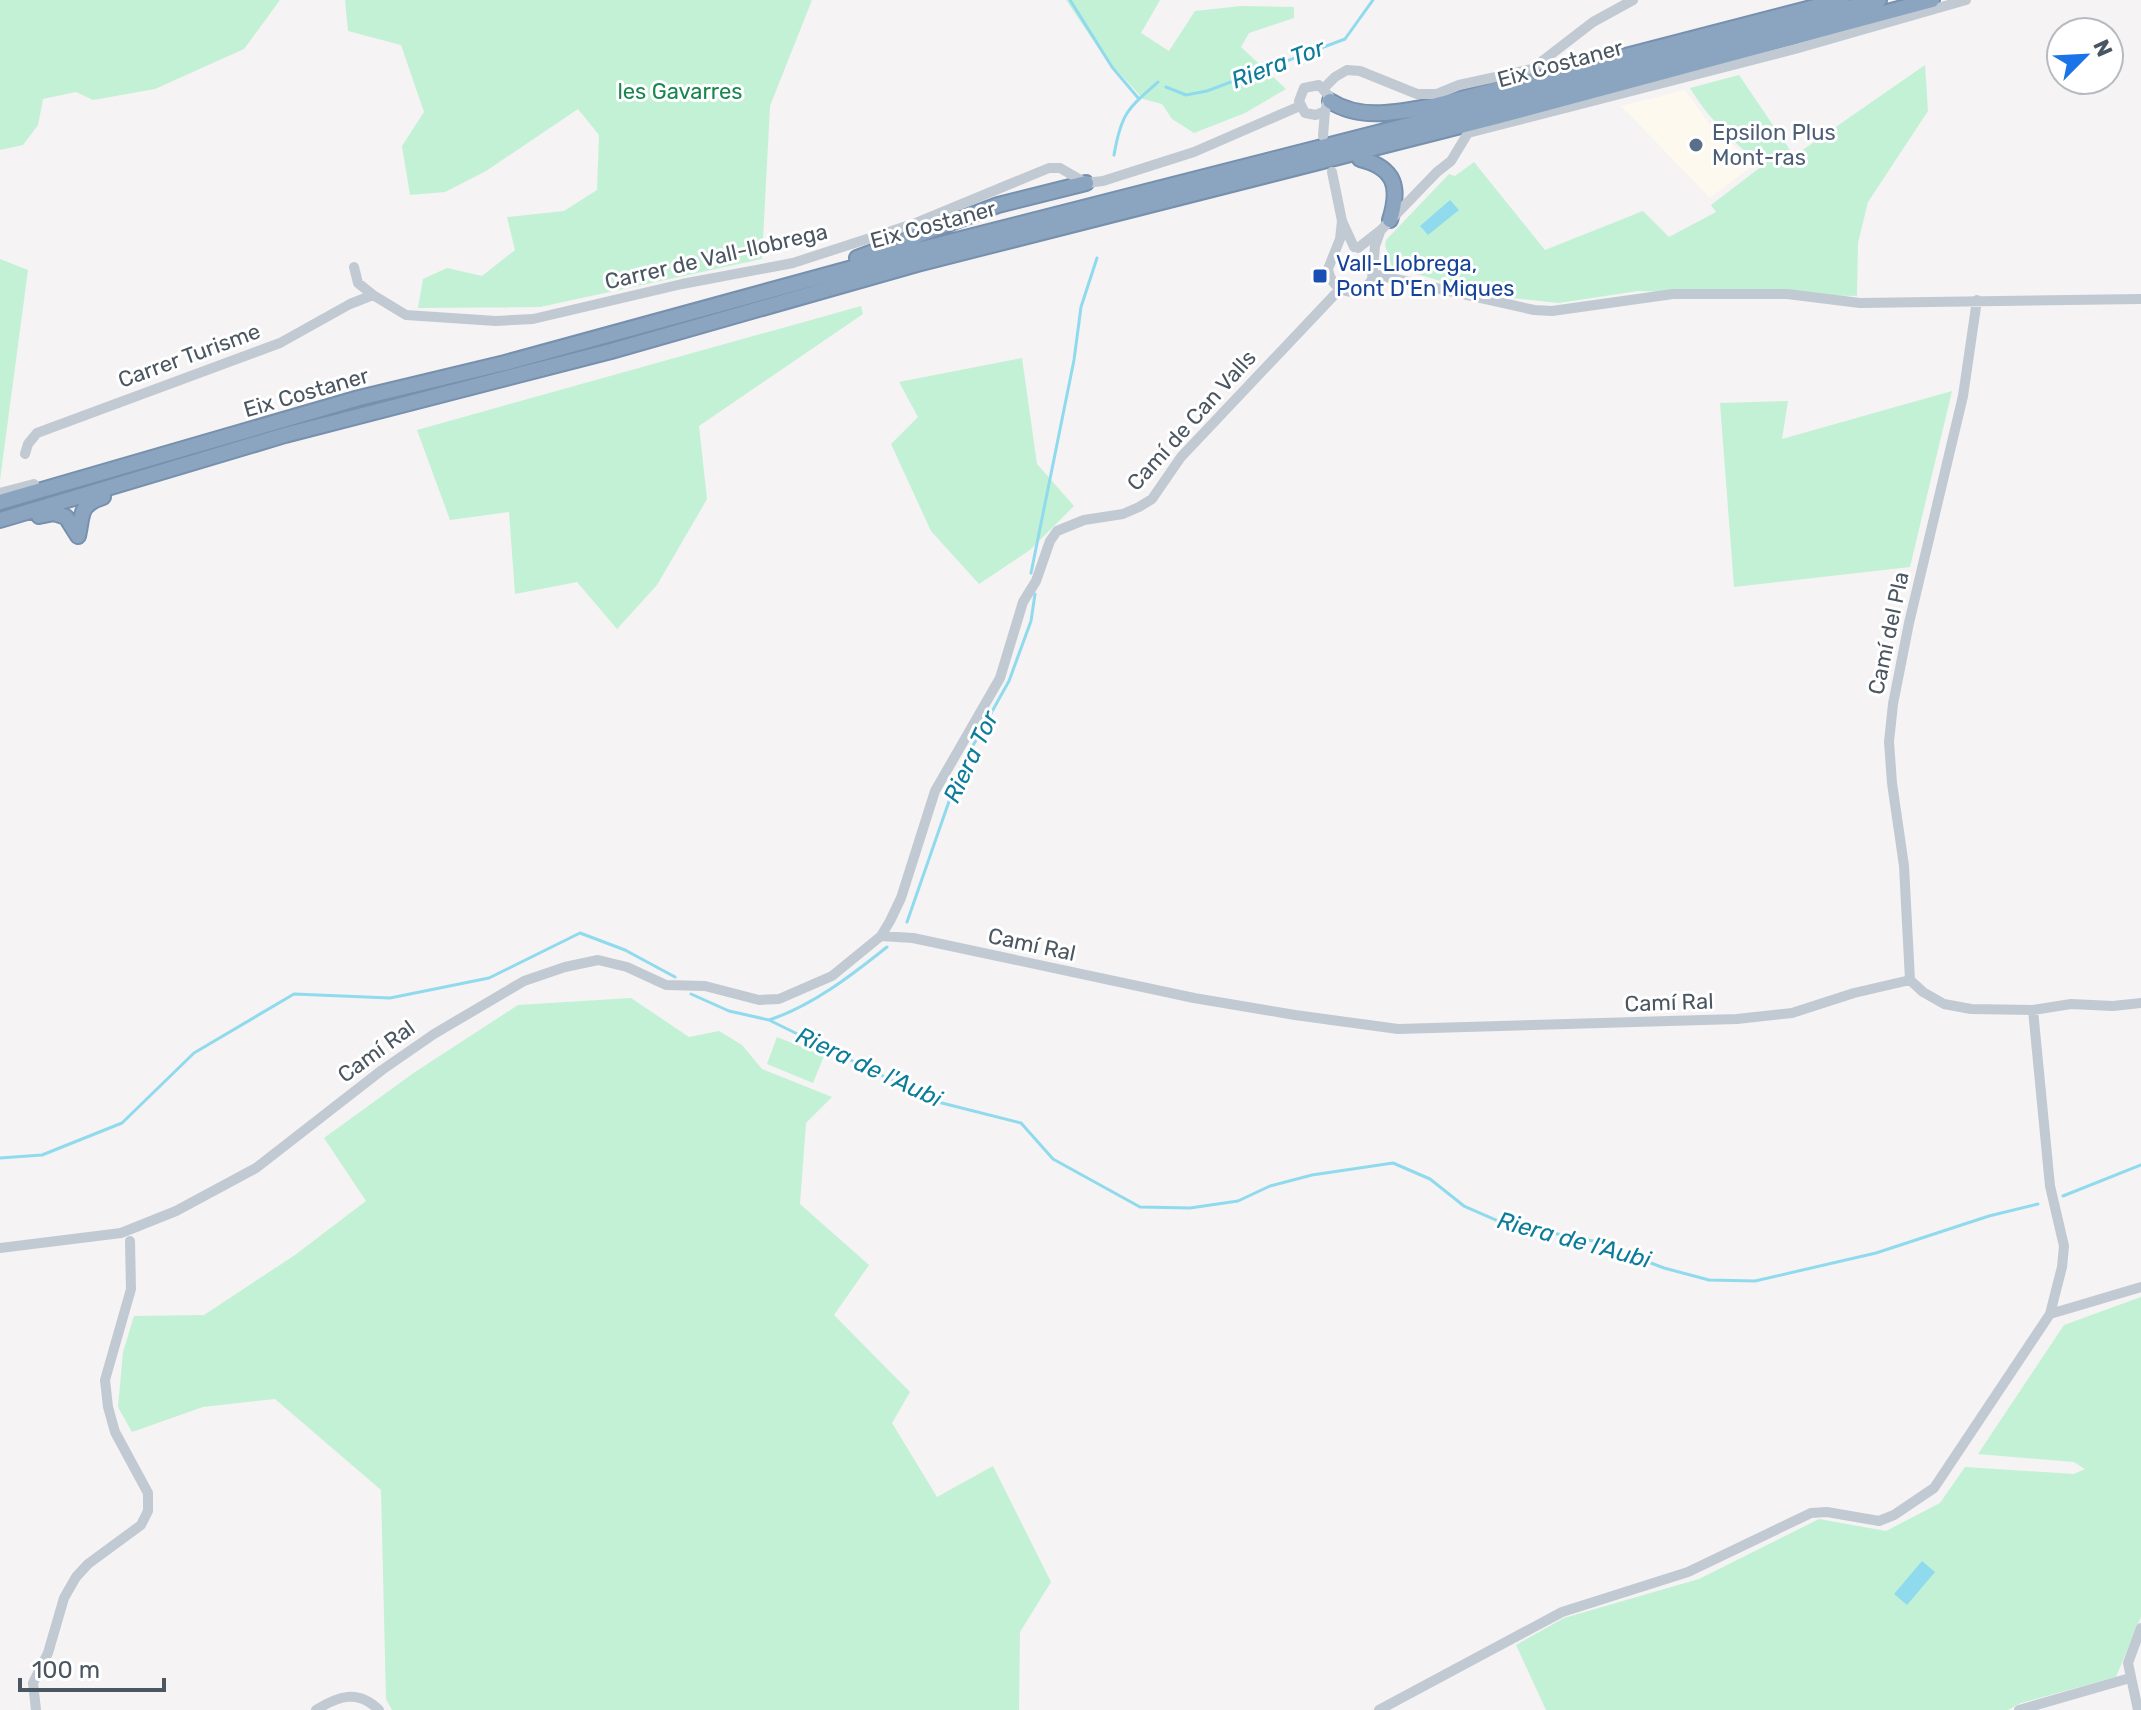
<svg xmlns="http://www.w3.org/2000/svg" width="2141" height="1710" font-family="Rubik,sans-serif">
<rect width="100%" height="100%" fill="#f5f3f3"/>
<!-- commercial -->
<path fill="#fdf9ef" d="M1685 90 1711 126 1755 164 1710 198 1621 106Z"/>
<!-- green -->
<path fill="#c3f1d5" d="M0 0H280L244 49 155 89 93 100 76 92 43 99 38 125 23 145 0 150Z
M345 0H812L770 106 762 259 540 307 418 308 423 279 447 268 482 276 515 250 507 217 564 211 597 190 599 135 578 109 486 171 445 192 410 195 402 146 424 112 401 45 348 31Z
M1066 0H1160L1141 33 1169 51 1195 11 1241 6 1294 7V18L1249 33 1241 47 1286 89 1245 113 1194 133 1172 119 1162 104 1143 99 1103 55Z
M1925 65 1928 111 1868 202 1858 243 1857 296 1638 291 1559 303 1493 296 1392 267 1385 245 1386 240 1449 174 1455 176 1474 162 1545 250 1643 211 1669 237 1716 212 1711 205 1762 166C1732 140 1710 121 1690 88L1739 75 1794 156Z
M0 259 28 270 0 480Z
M861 306 863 314 699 426 707 499 657 585 617 629 577 582 515 594 509 512 450 520 417 430Z
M1022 358 1037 464 1074 506 1030 550 979 584 931 531 891 444 918 417 899 382Z
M1952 391 1910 567 1734 587 1720 403 1788 401 1782 439Z
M631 998 689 1037 719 1031 742 1045 762 1069 832 1097 806 1123 800 1204 869 1265 834 1315 910 1392 892 1423 937 1497 993 1466 1051 1582 1020 1632 1019 1710H392L386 1699 381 1490 275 1399 203 1407 132 1432 118 1407 123 1352 134 1316 204 1315 295 1255 366 1201 324 1138 415 1072 518 1005Z
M777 1037 824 1056 813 1083 767 1064Z
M2141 1297V1617L2116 1677 2021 1703 2008 1710H1546L1516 1645 1564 1618 1699 1579 1819 1519 1886 1531 1940 1503 1965 1467 2074 1474 2085 1469 2074 1462 1978 1454 2064 1325Z"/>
<!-- water -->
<path fill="#90daee" d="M1450 200 1459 210 1428 235 1420 226Z
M1922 1561 1935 1572 1907 1605 1894 1594Z"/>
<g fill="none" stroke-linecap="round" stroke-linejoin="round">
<!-- stream -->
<path stroke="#90daee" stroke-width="3" d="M1070 0 1112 67 1139 99
M1166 87 1186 95 1207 91 1345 39 1373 0
M1114 155C1121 114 1127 109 1158 82
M1031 573 1074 360 1081 307 1097 258
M907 922 961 767 1009 681 1031 621 1035 594
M691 994 729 1011 769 1020 934 1101 1021 1123 1053 1159 1140 1207 1190 1208 1238 1201 1270 1186 1312 1175 1393 1163 1430 1179 1464 1206 1503 1223 1593 1241 1664 1268 1709 1280 1755 1281 1876 1253 1989 1216 2038 1204
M769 1020C812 1006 852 975 887 947
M0 1158 42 1155 122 1123 194 1053 294 994 390 998 489 978 580 933 625 950 675 977
M2063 1196 2141 1165"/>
<!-- highway casing -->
<g stroke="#7690ad" stroke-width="18">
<path id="highway" d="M1330 101C1361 121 1398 112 1433 106L1842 0
M1360 159C1396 168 1400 188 1390 220
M857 258 998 205 1086 183
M0 502 359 398 505 363 918 250 1491 104 1879 0
M39 516 54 513 66 517 78 536
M0 520 285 435 611 351 917 264 1496 117 1932 0
M78 536C83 515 78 505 103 497"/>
</g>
<!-- minor -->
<path stroke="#c1cad2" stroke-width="10" d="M1324 88 1335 77 1347 70 1360 71 1417 94H1437L1459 85 1532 69 1593 22 1633 0
M1323 136 1325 111 1329 96 1319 85 1304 88 1299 101 1305 113 1316 115 1325 111
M1332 172 1342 221 1354 247
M1342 221 1340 239 1328 269C1332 293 1357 300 1372 280L1375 246 1380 232
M1358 248 1381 230 1437 172 1451 161 1468 133 1795 49 1966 0
M354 267 358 283 373 295 406 315 496 321 533 319 682 284 793 263 913 224 1049 168H1060L1086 183 1103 181 1194 152 1300 106
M1373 274 1534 310 1552 311 1673 294H1787L1860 303 2141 299
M25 454 28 444 37 433 280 343 350 304 373 295
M0 493 34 484
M881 936 913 938 1194 998 1295 1015 1398 1029 1737 1019 1792 1013 1854 993 1910 980 1923 992 1944 1004 1971 1009 2033 1010 2071 1004 2113 1006 2141 1003
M1910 980 1904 866 1892 783 1889 742 1893 704 1909 623 1963 396 1977 300
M0 1248 121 1233 176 1211 256 1168 382 1070 434 1034 524 981 565 967 598 960 627 967 666 985 705 986 759 1000 779 999 832 976 881 936 890 921 901 898 935 791 1000 678 1023 602 1036 581 1050 541 1057 531 1084 520 1123 514 1139 507 1152 499 1181 457 1340 289
M2050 1314 2141 1287
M36 1710 33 1683 48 1653 64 1598 76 1577 88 1564 141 1525 148 1511V1493L115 1432 108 1407 105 1380 131 1289 130 1241
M316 1710C338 1696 358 1689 379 1710
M1379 1710 1562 1612 1688 1572 1811 1513 1827 1512 1879 1521 1894 1515 1934 1488 2050 1314 2062 1267 2064 1246 2050 1186 2033 1010
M2019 1710 2130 1678
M2138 1710 2128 1663 2141 1628"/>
<!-- highway -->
<use href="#highway" stroke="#8ba5c1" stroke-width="14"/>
</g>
<!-- markers -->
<circle fill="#5c6f8a" stroke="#fff" stroke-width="3" cx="1696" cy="145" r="8"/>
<rect fill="#1a4fb4" stroke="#fff" stroke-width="3" x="1312" y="268" width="16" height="16" rx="4"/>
<g text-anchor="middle" stroke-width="6" stroke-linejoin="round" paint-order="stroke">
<!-- street labels -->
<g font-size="22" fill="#4a5661" stroke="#fff">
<text transform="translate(1560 63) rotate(-15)" y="8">Eix Costaner</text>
<text transform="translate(933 224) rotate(-15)" y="8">Eix Costaner</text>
<text transform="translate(716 256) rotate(-13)" y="8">Carrer de Vall-llobrega</text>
<text transform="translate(189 355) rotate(-20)" y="8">Carrer Turisme</text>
<text transform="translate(306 392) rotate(-16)" y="8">Eix Costaner</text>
<text transform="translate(1191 420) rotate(-48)" y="8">Camí de Can Valls</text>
<text transform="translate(1888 633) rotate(-78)" y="8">Camí del Pla</text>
<text transform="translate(1032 944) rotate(12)" y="8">Camí Ral</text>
<text transform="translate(1669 1002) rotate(-2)" y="8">Camí Ral</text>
<text transform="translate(376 1051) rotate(-36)" y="8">Camí Ral</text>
</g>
<!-- park labels -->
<g font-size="22" fill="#17864f" stroke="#fff">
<text x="680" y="99">les Gavarres</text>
</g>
<!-- service labels -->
<g font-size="22" fill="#4e5e75" stroke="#fff" text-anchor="start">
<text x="1712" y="140">Epsilon Plus<tspan x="1712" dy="25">Mont-ras</tspan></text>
</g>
<!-- transit labels -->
<g font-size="22" fill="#164399" stroke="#fff" text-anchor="start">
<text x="1336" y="271">Vall-Llobrega,<tspan x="1336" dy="25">Pont D'En Miques</tspan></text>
</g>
<!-- water labels -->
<g font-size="24" font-style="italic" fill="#0c7c9b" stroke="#fff">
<text transform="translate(1278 64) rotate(-21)" y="8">Riera Tor</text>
<text transform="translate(971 757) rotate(-65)" y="8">Riera Tor</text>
<text transform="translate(869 1067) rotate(25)" y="8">Riera de l'Aubi</text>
<text transform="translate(1574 1240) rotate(15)" y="8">Riera de l'Aubi</text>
</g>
</g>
<!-- north arrow -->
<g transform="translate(2085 56) rotate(66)"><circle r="38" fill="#ffffff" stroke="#b7bbc0" stroke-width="2"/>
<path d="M0-6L14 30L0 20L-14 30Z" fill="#1a73e8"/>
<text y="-12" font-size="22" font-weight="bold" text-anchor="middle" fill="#4a5661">N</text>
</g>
<!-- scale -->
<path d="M20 1678v12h144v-12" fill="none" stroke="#4a5661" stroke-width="4"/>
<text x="32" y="1678" font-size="24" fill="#4a5661" stroke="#ffffff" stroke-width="6" paint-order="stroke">100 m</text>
</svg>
